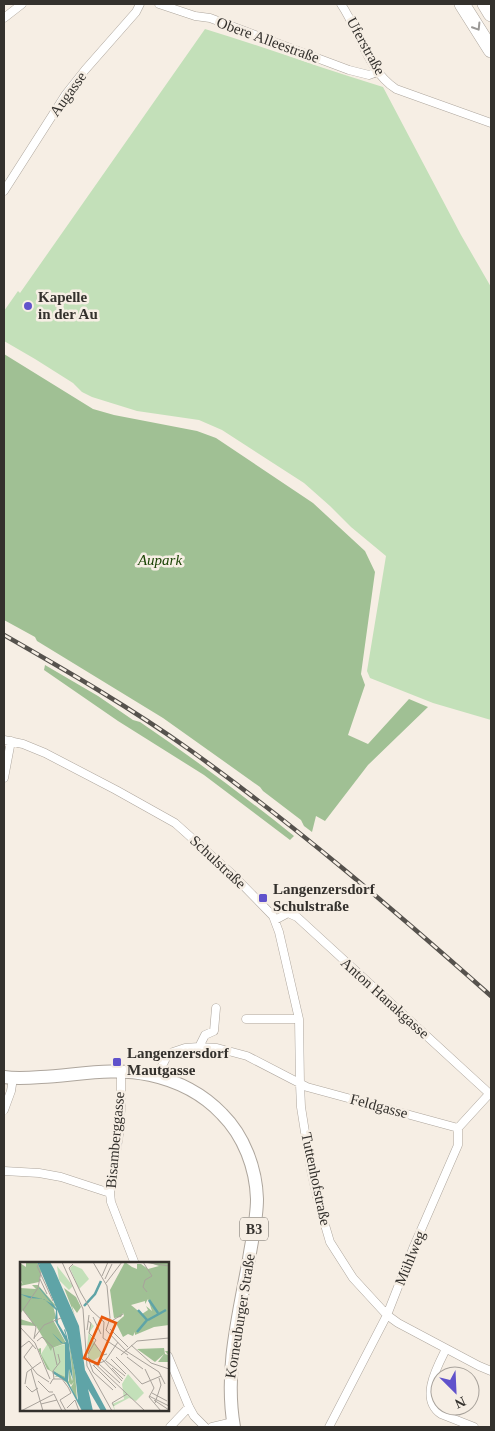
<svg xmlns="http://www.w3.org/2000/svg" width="495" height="1431" font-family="'Times New Roman',serif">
<rect width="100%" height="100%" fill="#f6eee4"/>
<!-- green -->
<path fill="#c3e0b9" d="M205 29C265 47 323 69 383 87L461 235 491 287V720L433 703 370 678 367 671 386 556 351 527 330 506 304 483 222 430 199 420 137 411 92 397 82 392 73 383 35 359 4 341V311L18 291 20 293Z"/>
<!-- forest -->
<path fill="#a0c094" d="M4 354 93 409 114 415 197 431 216 438 313 503 365 551 375 572 361 674 365 685 348 735 368 744 409 699 428 707 368 765 325 821 316 816 312 832 304 826 301 820 263 791 260 787 163 718 37 641 35 637 4 620Z
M45 665 98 696 133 720 140 722C193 758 244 796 294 836L290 840 204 775 118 721 44 670Z"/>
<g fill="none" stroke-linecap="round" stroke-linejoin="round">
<!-- street casing -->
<g stroke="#aea69d" stroke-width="9">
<path id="street" d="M159 4 195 16 210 18 349 70 369 75 377 72
M341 4C360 32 367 70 396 89L491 123
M4 18 22 4
M4 191 66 94 85 70 136 12 140 4
M4 740 23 744 45 753 116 790 175 823 232 874 273 916 279 932 299 1019 300 1084 301 1107 311 1170 318 1201 325 1225 330 1242 353 1278 387 1315 398 1323 479 1366 491 1371
M4 778 11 741
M275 920 288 913 297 917 491 1095
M246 1019H299
M199 1047 205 1035 214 1031 216 1008
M121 1071V1107L119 1134 110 1193 111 1202 135 1264
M157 1076 167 1056 173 1052 185 1048 199 1047 217 1048 247 1056 307 1087 458 1128
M4 1110 11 1091 13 1078
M4 1171 39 1173 61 1177 110 1193
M446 1349C437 1367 419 1399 441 1414L474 1427
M168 1356 189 1407 194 1416 205 1427
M170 1427 189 1407
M212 1427 233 1422
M329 1427 387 1315 414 1246 458 1145V1128L490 1093"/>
</g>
<!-- primary casing -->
<g stroke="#aea69d" stroke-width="14">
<path id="primary" d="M4 1077C16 1079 29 1078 41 1077 78 1075 114 1067 150 1075 178 1081 203 1094 222 1114 244 1136 256 1168 257 1199 257 1219 252 1239 249 1259 239 1314 224 1371 234 1427"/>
</g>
<!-- highway casing -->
<g stroke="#aea69d" stroke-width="16">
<path id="highway" d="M462 4 491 50
M485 4 491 14"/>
</g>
<!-- street -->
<use href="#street" stroke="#fff" stroke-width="8"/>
<!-- primary -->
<use href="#primary" stroke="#fff" stroke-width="12"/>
<!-- highway -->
<use href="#highway" stroke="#fff" stroke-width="15"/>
<!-- rail casing -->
<g stroke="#56524d" stroke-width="4.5">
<path id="rail" d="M4 635C67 671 131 708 190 750 296 826 394 910 491 996"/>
</g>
<!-- rail -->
<use href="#rail" stroke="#f6eee4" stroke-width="2.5" stroke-dasharray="8" stroke-linecap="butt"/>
</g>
<!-- one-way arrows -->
<defs><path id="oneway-chevron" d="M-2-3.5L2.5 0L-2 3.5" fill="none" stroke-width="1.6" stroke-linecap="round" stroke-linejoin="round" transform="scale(1.25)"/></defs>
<use stroke="#9a9896" href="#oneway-chevron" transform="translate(477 27) rotate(58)"/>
<!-- markers -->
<g fill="#6052cb" stroke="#f6eee4" stroke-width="2">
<circle cx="28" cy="306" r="5"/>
<rect x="258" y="893" width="10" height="10" rx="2.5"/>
<rect x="112" y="1057" width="10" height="10" rx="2.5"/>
</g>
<g text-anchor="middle" stroke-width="5" stroke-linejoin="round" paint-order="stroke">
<!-- shield labels -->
<rect fill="#f6eee4" stroke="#6e6a64" stroke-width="1" x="240" y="1217.5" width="28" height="23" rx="4"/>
<g font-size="14" font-weight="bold" fill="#34312d">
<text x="254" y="1234">B3</text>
</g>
<!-- street labels -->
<g font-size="15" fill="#34312d" stroke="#f6eee4">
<text transform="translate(268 40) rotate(20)" y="5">Obere Alleestraße</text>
<text transform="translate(366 46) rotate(61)" y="5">Uferstraße</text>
<text transform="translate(68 94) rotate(-54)" y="5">Augasse</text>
<text transform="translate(218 862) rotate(43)" y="5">Schulstraße</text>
<text transform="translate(385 998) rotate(42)" y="5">Anton Hanakgasse</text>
<text transform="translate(379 1106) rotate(15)" y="5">Feldgasse</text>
<text transform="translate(115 1140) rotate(-85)" y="5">Bisamberggasse</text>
<text transform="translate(316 1179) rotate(78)" y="5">Tuttenhofstraße</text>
<text transform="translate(410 1258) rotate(-68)" y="5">Mühlweg</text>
<text transform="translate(240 1316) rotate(-81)" y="5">Korneuburger Straße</text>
</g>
<!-- poi labels -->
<g font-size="15" font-weight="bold" fill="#34312d" stroke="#f6eee4" text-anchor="start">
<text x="38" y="302">Kapelle<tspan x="38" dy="17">in der Au</tspan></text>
<text x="273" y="894">Langenzersdorf<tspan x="273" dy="17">Schulstraße</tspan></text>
<text x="127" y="1058">Langenzersdorf<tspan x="127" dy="17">Mautgasse</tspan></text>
</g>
<!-- park labels -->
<g font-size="15" font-style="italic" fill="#1c4506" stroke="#f6eee4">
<text x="160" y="565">Aupark</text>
</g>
</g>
<!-- overview -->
<g transform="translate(20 1262)">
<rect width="149" height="149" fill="#f6eee4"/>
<path d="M53 3 62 7 69 17 59 27 50 6ZM37 4 53 24 49 28 39 18ZM71 61 74 64 69 71 82 93 73 99 68 95 67 84 69 68ZM28 81V85L32 86 45 82 46 115 28 107 21 92ZM108 112 124 131 116 139 109 136 94 144 95 149 92 142 104 137 102 122Z" fill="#c3e0b9"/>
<path d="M6 0H17L21 9 19 20 0 24V19L3 22 0 17V1L6 5ZM105 0 112 5 117 7V2H121L128 7 139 4 127 0H149V63L134 65 115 73V70L113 74 108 72 103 75 96 61 104 54 103 51 101 55 94 56 90 28ZM128 37 132 49 126 44 128 48 122 52 111 43 125 39V42ZM12 23H18L37 45 33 43 36 56 33 58 46 81 32 86 31 89 16 64 0 63V57L13 61 3 48 0 52V26L16 27ZM44 26 56 35 61 45 57 51 52 44 55 54ZM49 79 55 111 57 138 51 125 54 120 51 123 49 120 50 125 41 114 34 115 38 113 27 107 18 87 21 86V92L30 108 46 115 49 120V106L52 119 53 116ZM144 86 145 92 148 93 145 89H149V104L148 100H138L144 92 135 100 117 87Z" fill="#a0c094" fill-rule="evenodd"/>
<path d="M17 0H30L34 7 59 64 65 108 87 149H81L68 127 73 149H62L45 117V82L41 81 32 71 43 81 46 80 35 59 36 48 24 37 9 36 0 32 23 37 32 42 19 26H20L37 47 38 61 46 74 44 68 45 67 49 82 53 118 49 107 48 120 58 138 55 111 47 71Z" fill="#5fa4a7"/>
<path fill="none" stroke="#5fa4a7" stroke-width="2.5" d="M129 38 138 51M64 44 75 32 81 19M128 58 146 48M117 70 127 58 118 48M33 110 47 119"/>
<path fill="none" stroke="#a8a29b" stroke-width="1" d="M42 0 63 47 67 104 92 149M73 0 87 24 90 56 86 68 106 89 139 110 145 122M123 0 132 14 125 18 123 25 127 30M124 0 149 4M20 2 17 4 33 39M53 2 49 6 61 31 71 48 84 60 83 76 108 93M82 14 88 0M20 17 27 32M85 17 92 2M86 21 102 0M73 55 81 72M68 59 71 61 69 71 76 78 68 92M90 60 103 52M0 65 15 81 30 117M90 67 108 85M67 68 69 53M14 76 24 63 41 56M14 77 16 65 3 48 18 26 21 10M17 79 22 75 33 85 37 103M74 81 83 93 87 92M13 83 4 95 17 112 29 120M111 83 131 101 149 107M0 86 9 79 16 87M101 93 117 79 149 76M68 95 125 149M96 95 107 106M107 95 123 107M81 96 102 119M91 97 106 112M69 99 73 110 93 128M86 99 105 114M79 102 100 121M73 103 96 126M74 103 85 99 98 80M92 106 103 117M107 106 122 122 141 114M11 107 23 149M125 107 134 126 129 135 141 149M34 117 33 109 40 100 38 92M18 119 29 130H33M5 122 7 110 21 100M30 122 33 117H42L48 125 51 131 40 138 46 149M6 124 12 130 18 126M132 131 147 139M34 132 42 149M129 134 149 144M134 138 149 148M135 141 141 123 139 116M21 142 37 138M94 144 92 141 107 132M47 146 55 138 59 149M1 149 34 132"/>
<path fill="#e8590c" fill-opacity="0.15" stroke="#e8590c" stroke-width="2.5" d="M82 55 96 61 78 102 64 96Z"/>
<rect width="149" height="149" fill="none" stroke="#34312d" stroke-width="2.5"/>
</g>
<!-- border -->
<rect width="495" height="1431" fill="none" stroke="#34312d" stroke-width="10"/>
<!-- north arrow -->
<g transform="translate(455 1391) rotate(156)"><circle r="24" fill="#f6eee4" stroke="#a8a29b"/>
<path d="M0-4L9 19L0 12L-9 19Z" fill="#6052cb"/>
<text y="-8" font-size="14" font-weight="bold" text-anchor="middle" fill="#34312d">N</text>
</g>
</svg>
